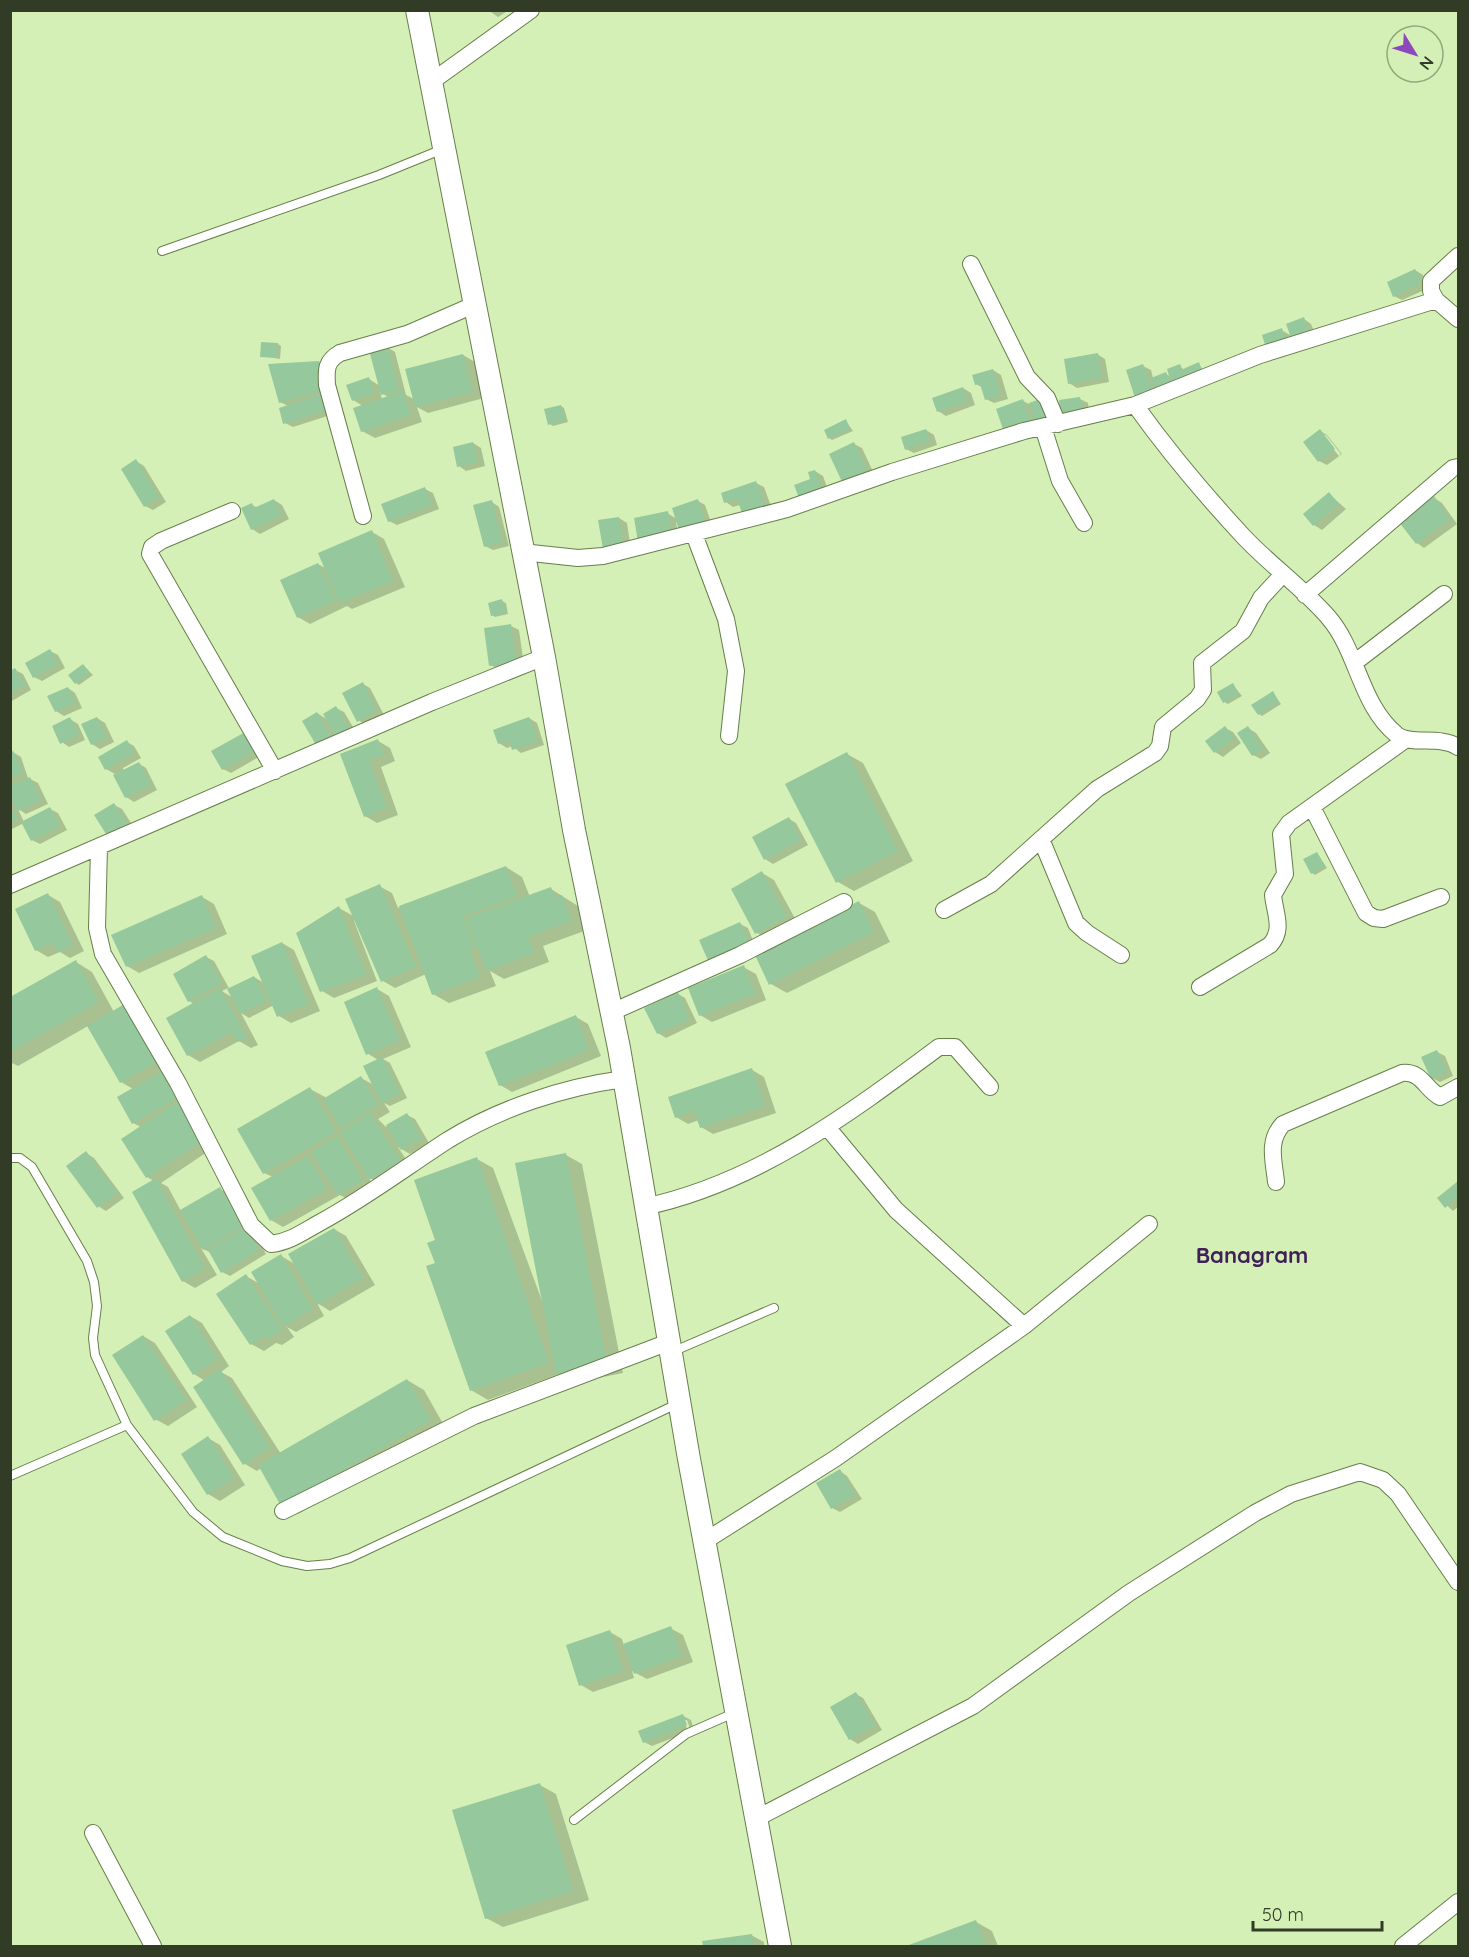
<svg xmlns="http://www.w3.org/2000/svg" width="1469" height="1957" font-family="Quicksand,sans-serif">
<rect width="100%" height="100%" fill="#d4f0b6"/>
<!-- shadow -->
<path fill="#0003" fill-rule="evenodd" d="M488 10H509L498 17Z
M1415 270 1423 275 1429 288 1402 300 1394 296Z
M1304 319 1311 324 1318 341 1276 355 1281 330 1292 336Z
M278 344 281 346 280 359 262 356Z
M387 347 395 352 406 395 414 399 463 355 475 362 484 398 428 413 417 407 422 422 375 438 362 431 363 406 353 400 369 379 380 386ZM380 392 388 397 382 399Z
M1097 354 1105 359 1109 382 1077 388 1069 383Z
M318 362 331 370 337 413 293 427 285 423 288 406 280 402Z
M1199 364 1207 378 1145 405 1143 366 1151 370 1153 378 1166 374 1171 377 1180 366 1184 370Z
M993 370 1001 375 1008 399 994 403 986 399 983 388 976 384Z
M963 388 971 393 975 405 946 416 938 411Z
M1080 399 1088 403 1090 420 1071 423Z
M1043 400 1037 424 1004 428 1023 401 1029 404Z
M561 406 564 408 568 422 553 426 550 424Z
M846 421 853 431 832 440 829 438Z
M926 430 934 435 937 445 914 453 906 449Z
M1320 431 1327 435 1342 454 1327 465 1319 461ZM1322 435H1326L1341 454 1339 456Z
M473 443 481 448 485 466 466 471 459 466Z
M854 444 862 448 876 478 853 489Z
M136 461 144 466 166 502 153 510 145 506Z
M815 471 823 476 829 493 808 501Z
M756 483 764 487 772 509 751 517 740 505 733 507 726 502Z
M425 489 433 493 439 509 397 525 389 521Z
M1329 494 1346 509 1322 530 1314 525Z
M1434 498 1442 503 1457 524 1424 548 1417 543Z
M274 500 282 505 289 519 260 534 252 529V505L258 508Z
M698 501 705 505 712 525 676 522 679 540 647 546 667 513 677 519Z
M492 502 499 507 509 546 493 550 485 546Z
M619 518 627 523 631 550 612 553Z
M372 532 384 539 405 587 352 609 347 606 310 624 298 617 318 564 327 569Z
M502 601 506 603 508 614 495 617 492 615Z
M511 626 519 630 524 665 498 669 491 665Z
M50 651 58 655 65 668 42 681 34 677Z
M84 666 93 675 79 685 76 683Z
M15 670 23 674 31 690 10 702V672Z
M363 684 370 688 384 715 366 725 358 720Z
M1233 685 1242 696 1228 704 1224 702Z
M68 688 75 693 82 708 64 716 56 711Z
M1273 693 1281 704 1262 716 1259 714Z
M336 708 344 712 356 732 344 739 334 733 338 740 317 743V713L328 720Z
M97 718 105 723 114 742 100 749 92 744Z
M529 718 537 723 544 745 521 753 512 746 507 748 499 743Z
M70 719 78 724 85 740 69 747 62 742Z
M1225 728 1233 732 1241 743 1223 757 1215 752Z
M1248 728 1256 733 1270 753 1261 759 1253 755Z
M247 732 264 754 231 773 223 769Z
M378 741 390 748 395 761 381 767 398 815 377 823 365 816 342 755Z
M127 742 134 746 141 758 123 768 124 771 138 763 146 768 157 790 134 802 126 797 115 774 106 769Z
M13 752 21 757 28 778 38 783 48 804 26 814 18 809 24 822 50 809 58 813 67 830 40 844 32 840 24 823 10 830V795L13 786 10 785V753Z
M847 754 863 763 913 861 854 891 838 882Z
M114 805 122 809 135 829 109 836Z
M789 819 796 823 808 845 773 864 765 859Z
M1317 853 1327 868 1315 875 1312 873Z
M506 867 522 877 530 897 551 889 578 906 587 930 543 946 549 962 504 979 490 971 496 986 449 1003 433 994 426 974 395 988 383 981 356 920 354 921 377 981 334 998 322 991 339 908 355 917 379 886 392 893 398 908Z
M762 873 774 880 798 924 769 940 757 933Z
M48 895 60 902 84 951 70 958 60 952 48 957 36 950Z
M202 897 214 904 227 934 139 973 127 966Z
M859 903 875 912 890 942 787 993 771 984 755 952 719 968 740 924 748 928 758 953Z
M282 943 294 950 320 1011 291 1023 279 1016 274 1005 249 1018 241 1013 258 1045 251 1048 239 1041 200 1062 188 1055 194 1004 189 1001 206 957 214 961 230 990 254 977 264 983ZM228 988 233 998 222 991Z
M76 962 92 972 114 1012 128 1004 213 1148 161 1183 168 1187 181 1211 220 1189 232 1196 266 1254 230 1276 222 1272 211 1253 201 1248 217 1275 195 1288 183 1281 154 1181 147 1177 141 1127 133 1123V1089L121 1082 88 1026 18 1066 10 1062V999Z
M743 967 756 974 766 1000 712 1022 700 1015Z
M377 989 389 996 411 1047 383 1059 390 1063 407 1098 390 1106 384 1103 390 1112 378 1119 386 1127 407 1115 415 1119 429 1143 410 1154 398 1147 411 1167 383 1185 368 1177 374 1187 351 1201 340 1195 283 1227 271 1220 273 1177 264 1173 310 1089 327 1098 361 1078 374 1085 378 1060 367 1053Z
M678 994 685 998 697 1023 666 1038 658 1033Z
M576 1017 588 1024 601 1056 512 1092 500 1085Z
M1437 1052 1445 1056 1453 1076 1440 1082 1432 1078Z
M752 1070 764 1077 776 1113 713 1134 701 1127 699 1120 688 1124 676 1117Z
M86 1153 94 1158 124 1198 106 1211 98 1206Z
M566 1155 582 1164 623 1373 573 1383 559 1374 488 1400 471 1390 437 1264V1241L477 1159 493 1168 545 1309Z
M1458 1183V1207L1453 1211 1439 1198Z
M334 1229 346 1236 375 1285 330 1311 317 1303 324 1316 296 1332 287 1327 294 1337 282 1345 276 1343 264 1351 251 1344 218 1294 246 1276 260 1284 281 1256 295 1264Z
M190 1316 202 1323 229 1366 221 1372 232 1378 281 1454 407 1380 424 1390 446 1429 298 1514 282 1505 261 1468 257 1471 245 1464 195 1387 205 1381 194 1374Z
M143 1336 155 1343 197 1407 168 1426 155 1419Z
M208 1438 220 1445 245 1485 220 1501 208 1494Z
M840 1471 847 1476 862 1499 840 1512 832 1508Z
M670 1628 683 1635 693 1662 647 1679 632 1671 634 1678 593 1692 581 1685 610 1632 622 1639 624 1646Z
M856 1694 863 1698 882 1730 858 1744 850 1739 832 1708Z
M683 1716 691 1720 694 1730 691 1731 687 1720H684L688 1732 652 1746 644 1742Z
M540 1785 556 1794 589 1900 503 1927 486 1918Z
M976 1922 992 1931 998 1946H910Z
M751 1935 764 1942V1946H705L704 1943Z"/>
<!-- building -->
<path fill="#95c89d" d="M1415 269 1422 283 1393 297 1387 282Z
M1304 317 1311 337 1293 343 1286 324Z
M1282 328 1287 344 1267 351 1262 335Z
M261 342 278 343 277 358 260 357Z
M387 346 399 390 381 395 369 350Z
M1098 353 1102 378 1068 384 1064 359Z
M463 354 473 392 415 407 405 369Z
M319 361 324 390 279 403 268 364Z
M1199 362 1204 376 1189 382 1183 369Z
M1143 364 1154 395 1136 401 1126 370Z
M1180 364 1186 381 1172 386 1167 369Z
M993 369 1001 395 985 400 980 384 975 385 972 375Z
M1166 372 1171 387 1156 392 1151 378Z
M369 377 374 393 352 401 346 385Z
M963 387 968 401 937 412 932 398Z
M403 391 411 415 361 432 353 408Z
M325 393 330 409 283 424 279 408Z
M1080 397 1083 417 1061 420 1059 400Z
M1043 398 1049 417 1035 422 1029 403Z
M1023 399 1030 420 1003 429 996 409Z
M561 405 565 420 548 425 544 409Z
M846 419 850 429 828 439 824 430Z
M926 429 930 441 905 450 901 437Z
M1320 429 1335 449 1318 462 1303 442Z
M473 442 478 462 457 467 453 447Z
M854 442 869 474 844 486 829 454Z
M136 459 159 497 144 507 121 469Z
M815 470 822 489 799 498 794 485 810 479 808 472Z
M756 481 765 505 742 513 737 499 724 503 721 493Z
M425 487 432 505 388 522 381 504Z
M1329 492 1339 504 1313 526 1303 514Z
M1434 496 1450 519 1416 544 1399 522Z
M274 499 282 515 251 530 241 508 252 503 254 508Z
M698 499 705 521 679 530 672 508Z
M492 500 502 542 484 547 473 505Z
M668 511 672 536 638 542 634 518Z
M619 517 624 546 603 549 598 520Z
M372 530 393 581 339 603 318 553Z
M318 563 336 600 297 618 280 580Z
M502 599 506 613 491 616 488 603Z
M511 624 516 662 489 666 484 628Z
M50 649 58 664 33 678 25 663Z
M83 664 90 673 75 684 68 675Z
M15 668 25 685 10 694V671Z
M363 682 377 711 357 722 342 693Z
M1233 683 1239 694 1223 703 1217 692Z
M68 687 75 703 55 712 47 696Z
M1273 691 1279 702 1258 715 1251 705Z
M336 706 349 728 336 736 323 714Z
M317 712 331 735 316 745 302 721Z
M70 717 79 735 60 744 52 726Z
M97 717 107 738 91 745 81 724Z
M529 717 538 741 512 750 509 740 498 744 493 730Z
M1225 726 1234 738 1214 753 1205 741Z
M1248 726 1263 749 1252 756 1237 733Z
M247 731 257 750 222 770 211 751Z
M378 739 384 755 369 760 387 808 364 817 340 754Z
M127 740 134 753 105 770 98 757Z
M13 751 23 772 10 779V752Z
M847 752 898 851 836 883 785 784Z
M139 762 151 785 125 798 113 775Z
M30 777 41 800 18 811 10 796V786Z
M114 803 128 825 108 837 94 815Z
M10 804 18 819 10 822Z
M50 807 60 826 31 841 21 822Z
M789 817 801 840 764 860 752 837Z
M1317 852 1325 866 1311 874 1303 859Z
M506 866 517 896 464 916 476 947 470 949 480 977 432 995 399 906Z
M762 871 787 917 755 934 731 889Z
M380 884 416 967 381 982 345 899Z
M551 887 555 898 562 895 571 921 528 937 534 953 486 971 467 918Z
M48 893 73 945 57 952 53 943 35 951 15 909Z
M202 895 216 928 126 967 111 935Z
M859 901 874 932 769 985 754 953Z
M339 906 366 975 320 992 296 933Z
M740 922 751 947 710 965 699 940Z
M282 942 309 1004 277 1017 251 956Z
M206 955 222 983 188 1002 173 974Z
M76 960 99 1002 10 1052V997Z
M744 965 755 994 699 1016 688 988Z
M254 976 267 1001 240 1014 227 989Z
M377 987 400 1040 366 1055 344 1002Z
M220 988 247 1038 238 1042 232 1032 187 1056 166 1018Z
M678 992 690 1019 657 1034 644 1008Z
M128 1002 161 1059 120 1083 87 1026Z
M576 1015 589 1050 499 1086 485 1052Z
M1437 1050 1447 1072 1431 1079 1421 1057Z
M382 1057 400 1093 381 1103 363 1066Z
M752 1068 765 1106 700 1128 694 1111 675 1118 668 1097Z
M164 1070 179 1097 132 1124 117 1097Z
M361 1076 378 1105 340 1128 323 1099Z
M310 1087 336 1132 263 1174 237 1129Z
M177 1102 202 1141 146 1178 121 1139Z
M370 1113 400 1160 369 1180 340 1132Z
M407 1113 422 1138 401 1150 386 1125Z
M337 1136 363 1180 338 1195 311 1152Z
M86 1151 117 1193 97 1208 66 1166Z
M566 1153 607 1364 556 1374 515 1163Z
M308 1156 327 1189 270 1221 251 1188Z
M477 1157 549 1363 470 1391 426 1266 435 1263 427 1243 435 1240 414 1180Z
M156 1178 205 1268 182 1282 132 1192Z
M1458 1181V1197L1445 1208 1437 1198Z
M220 1187 243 1227 203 1250 180 1210Z
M246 1227 259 1250 221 1273 208 1250Z
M334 1228 363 1278 317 1305 288 1254Z
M281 1254 313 1309 283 1326 251 1272Z
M246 1274 282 1330 269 1339 266 1335 250 1345 216 1294Z
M190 1315 218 1359 193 1375 165 1331Z
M143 1335 186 1400 154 1421 112 1355Z
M220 1369 270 1448 243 1465 193 1387Z
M407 1379 431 1420 281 1506 258 1465Z
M208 1436 234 1478 207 1495 181 1454Z
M840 1469 855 1495 831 1509 816 1483Z
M671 1626 682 1656 634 1674 623 1644Z
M610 1630 623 1671 579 1686 566 1645Z
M856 1692 875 1725 849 1740 830 1707Z
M683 1714 687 1725 643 1743 638 1731Z
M540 1783 573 1891 485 1919 452 1810Z
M976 1920 986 1946H906Z
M752 1934 754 1946H703L702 1941Z"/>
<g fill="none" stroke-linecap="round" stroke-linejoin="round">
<!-- service casing -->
<g stroke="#667f4a" stroke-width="10">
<path id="service" d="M162 251 379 175 443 149
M10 1158H20L32 1167 87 1261 94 1282 97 1306 93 1338 95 1355 127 1425 193 1512 223 1537 282 1561 307 1566 330 1564 350 1558 679 1403
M672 1352 774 1308
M10 1476 127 1425
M574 1820 686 1734 734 1713"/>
</g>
<!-- minor casing -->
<g stroke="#667f4a" stroke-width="18">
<path id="minor" d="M431 82 531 10
M971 264 1027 377 1047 398 1058 424
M1436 300 1431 291V281L1458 256
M1135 405C1168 451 1204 494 1243 536 1270 565 1303 588 1329 618 1358 652 1360 705 1397 735 1410 746 1440 735 1458 747
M1043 427 1060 481 1084 523
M232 511 161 541 152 547 150 554 275 771
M363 516 327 385C326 369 326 361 340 353L407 334 476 304
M694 534 726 619 736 671 729 736
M522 552 578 558 603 556 787 509 892 472 1024 431 1135 405 1260 355 1436 300 1458 319
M1305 595 1453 468 1458 467
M1354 663 1444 594
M1312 807 1366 913 1374 918 1383 919 1441 897
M1041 839 1076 923 1087 933 1121 955
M99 847 97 928 103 954 178 1083 251 1225 271 1244C290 1242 304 1231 321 1222 365 1198 405 1168 448 1140 500 1108 564 1087 624 1079
M10 885 432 702 544 657
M944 910 991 884 1097 789 1155 753 1160 746 1163 727 1197 699 1203 690 1202 663 1243 631 1261 598 1283 574
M1200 987 1270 945C1284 930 1275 914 1273 895L1285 874 1281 834 1289 823 1405 740
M612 1012 740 955 844 902
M827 1127 896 1210 1024 1326
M1276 1182C1274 1161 1267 1141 1283 1124L1402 1073C1422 1071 1425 1089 1440 1097L1458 1087
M644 1207C757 1183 849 1114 939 1047H955L990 1087
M283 1511 474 1416 669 1342
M705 1541 836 1458 1024 1326 1149 1224
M757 1818 973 1706 1129 1593 1255 1513 1291 1494 1360 1472 1383 1480 1398 1494 1458 1582
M93 1833 153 1946
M1403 1946 1458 1902"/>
</g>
<!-- secondary casing -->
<g stroke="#667f4a" stroke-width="24">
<path id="secondary" d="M417 10 544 657 574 830 619 1048 689 1459 780 1946"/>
</g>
<!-- service -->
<use href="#service" stroke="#fff" stroke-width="8"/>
<!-- minor -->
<use href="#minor" stroke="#fff" stroke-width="16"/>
<!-- secondary -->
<use href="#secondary" stroke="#fff" stroke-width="22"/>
</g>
<g text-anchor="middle" stroke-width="6" stroke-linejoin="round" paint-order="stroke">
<!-- district labels -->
<g font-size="22" font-weight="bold" fill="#412058" stroke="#d4f0b6">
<text x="1252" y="1263">Banagram</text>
</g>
</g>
<!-- border -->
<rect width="1469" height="1957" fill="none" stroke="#313b25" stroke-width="24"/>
<!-- north arrow -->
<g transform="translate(1415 54) rotate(128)"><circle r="28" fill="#d4f0b6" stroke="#93a87c" stroke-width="1.5"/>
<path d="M0-4.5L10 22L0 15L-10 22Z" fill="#8d48bc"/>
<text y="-9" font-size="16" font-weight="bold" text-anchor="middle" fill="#313b25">N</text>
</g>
<!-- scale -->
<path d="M1253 1921v9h129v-9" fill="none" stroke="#313b25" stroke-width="3"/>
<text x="1262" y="1921" font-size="18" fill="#313b25" stroke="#d4f0b6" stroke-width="4.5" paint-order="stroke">50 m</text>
</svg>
